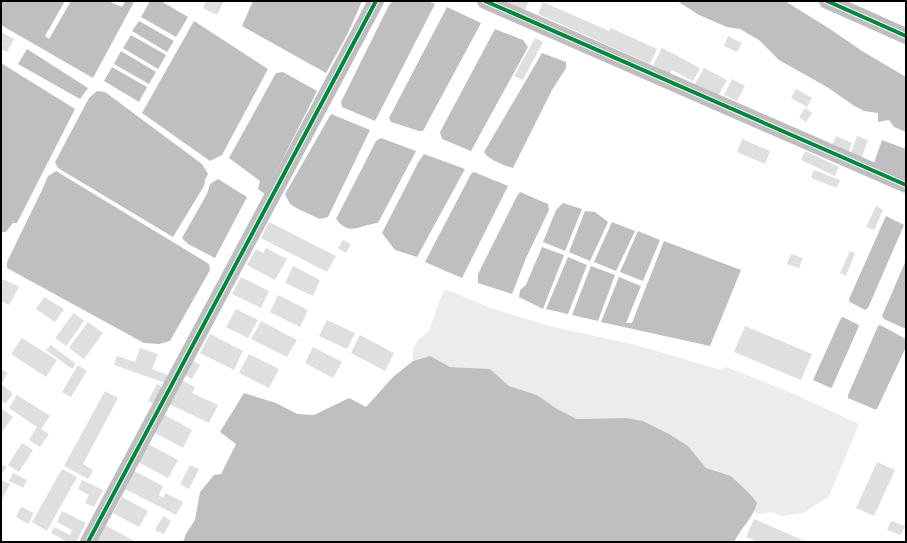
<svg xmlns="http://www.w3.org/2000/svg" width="907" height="543" font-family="Signika,sans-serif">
<rect width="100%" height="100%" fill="#fff"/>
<!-- green -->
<path fill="#ececec" d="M445 289 491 308 549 326 636 345 721 370 726 367 794 394 859 424 829 496 804 513 781 516 772 512 759 514 754 512 756 502 732 476 706 468 688 446 669 434 643 421 626 418 577 419 557 409 537 395 509 386 490 369 450 367 430 356 413 361V349L419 339 429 331 440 299Z"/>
<!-- water -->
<path fill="#bfbfbf" d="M1 1H65L45 36 49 39 71 1H108L122 7 125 2 122 1H132L134 2 93 78 1 25Z
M150 1H161L188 17 176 37 141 17Z
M253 1H362L348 33 326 73 242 26Z
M393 1H427L435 4 375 121 342 107 341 102 389 5Z
M677 1H785L830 29 862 51 906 77V132L894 127 889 120 878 122V113L864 111 853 105 827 87 779 60 759 40 740 29 727 27 699 15Z
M447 7 481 23 423 131H419L391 122 389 118Z
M139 21 174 41 167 52 132 31Z
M194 21 268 69 222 155 210 161 142 113Z
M495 29 523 40 528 47 471 151 442 139 440 132Z
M131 35 166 55 158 69 123 48Z
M27 49 88 88 80 99 18 64Z
M121 51 156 72 149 84 114 64Z
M542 53 566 62V68L552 90 513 168C505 166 487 159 484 152Z
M1 63 75 109 17 223H13L6 232H1Z
M112 67 147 87 139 102 104 81Z
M283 72 317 91 265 194 258 189 260 181 229 158 276 73Z
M97 91 105 92 202 164 208 174 205 180 204 186 173 237 58 168 55 162 89 98Z
M331 114 370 130 328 217 320 219 298 209 290 204 285 194Z
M381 138 416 151 378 223C359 225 350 237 336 219L376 141Z
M882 140 906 149V179L902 174H896L891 170 885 172 874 163Z
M424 154 465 169 417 257 395 250 382 233 419 161Z
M56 171 209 264 210 270 170 341 159 344 144 343 7 268V262L42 190 48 176Z
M474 172 508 186 462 278 425 262 471 174Z
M218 179 247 197 215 258 188 244 182 238 207 194 210 184Z
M520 192 548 204 549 210 526 258 512 294 478 283V274L517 196Z
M563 203 582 209 565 251 543 242 556 210Z
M585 211 595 212 608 222 590 261 569 252Z
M886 216 904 225 868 308 865 310 850 302 849 299Z
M612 222 635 231 616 271 594 262Z
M638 231 660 240 643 281 620 272Z
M664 241 741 270 710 346 601 322 619 277 641 286 626 323H632Z
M542 247 564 255 543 309 519 297 520 290 526 285Z
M568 257 587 265 568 314 546 309Z
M906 260V329L884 319 882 316Z
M591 266 615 275 598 321 572 315Z
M843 317 857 324 859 326 832 387 831 388 813 380 841 318Z
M880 325 906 339V347L877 409H874L848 398V395L878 326Z
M430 356 450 367 490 369 509 386 537 395 557 409 577 419 626 418 643 421 669 434 688 446 706 468 731 476 750 494 757 503C753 518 741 528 734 542H183L186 534 195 520 200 492 214 475 221 474 236 444 220 432 244 393 276 403 297 414 314 415 349 398 366 407 393 377 413 361Z"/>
<!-- building -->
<path fill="#dfdfdf" d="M206 1H224L217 15 203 8Z
M509 1H529L525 10 508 2Z
M543 2 609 31 611 28 657 49 650 64 538 14Z
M1 32 14 39 7 52 1 49 3 43 1 42Z
M728 36 742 43 737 52 724 46Z
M535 38 543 42 523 80 514 76Z
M662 48 700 68 693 81 672 70 670 74 653 65Z
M704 68 727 80 718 96 695 84Z
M732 79 745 86 737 101 724 95Z
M796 89 812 98 807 107 791 98Z
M805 108 812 113 806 122 799 117Z
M836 136 852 143 848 154 831 147Z
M857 136 868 140 860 162 849 158Z
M742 139 770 151 765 164 737 152Z
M805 151 839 167 835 176 801 160Z
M814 170 840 180 837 188 811 178Z
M876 206 883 210 874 230 866 227Z
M269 222 336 256 327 272 261 238Z
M343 240 351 244 346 253 338 248Z
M266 248 287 259 275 280 247 265 256 249 263 253Z
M850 251 855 253 846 276 840 273Z
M791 254 803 258 799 268 787 264Z
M293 266 320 280 313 296 285 283Z
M241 277 269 291 261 308 232 294Z
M3 279 19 287 9 305 1 301V283Z
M278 295 308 310 300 327 270 312Z
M44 297 64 309 55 322 36 309Z
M236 309 258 320 248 338 226 327Z
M74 313 84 321 66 346 55 338Z
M327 320 355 333 347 349 319 336Z
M261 321 297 340 287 357 251 339Z
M88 322 103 333 84 359 69 348Z
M745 326 812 354 801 380 734 352Z
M210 334 243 351 234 370 200 353Z
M360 335 394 353 385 371 351 353Z
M22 338 57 360 46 377 11 354Z
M51 345 76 364 72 369 46 350Z
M313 347 342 362 333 378 305 363Z
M140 348 158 354 152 369 168 375 165 383 114 365 117 356 135 362Z
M249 354 279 369 269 388 239 373Z
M192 360 200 365 192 379 184 374Z
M78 365 87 371 71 397 62 392Z
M1 369 8 373 1 384Z
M181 380 195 387 192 393 218 405 209 423 169 404Z
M157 384 163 387 155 404 148 401Z
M3 385 13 394 5 404 1 400V386Z
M105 391 118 398 83 464 93 470 88 479 64 466Z
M17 395 50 416 41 429 49 434 40 447 29 440 37 427 9 408Z
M1 408 13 417 1 433Z
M163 414 192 430 183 448 153 432Z
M22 443 33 450 19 472 8 465Z
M148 444 178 460 168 478 138 462Z
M877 462 895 470 874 516 856 508Z
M1 464 7 467 2 474H1Z
M190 465 199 469 189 489 180 484Z
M62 469 77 477 47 531 32 522Z
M134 471 163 486 159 495 163 498 165 493 183 502 176 515 125 489Z
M13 473 27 480 23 488 9 481Z
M1 480 10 484 1 501Z
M82 480 103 490 94 507 85 503 89 495 78 489Z
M122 497 148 511 139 527 113 513Z
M21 507 34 513 28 524 16 517Z
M62 511 86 523 76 542H68L51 533 54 527 70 535 72 530 57 522Z
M163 516 171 521 164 534 155 530Z
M754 519 791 535 806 542H758L746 537Z
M891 521 905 526 901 535 887 530Z
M105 525 136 542H96Z"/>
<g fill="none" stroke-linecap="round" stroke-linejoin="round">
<!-- minor -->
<path stroke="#bebebe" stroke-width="16" d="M485 1 906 185
M827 1 906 36
M88 542 376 1"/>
<!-- cycleway casing -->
<g stroke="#fff" stroke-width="6">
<path id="cycleway" d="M485 1 906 185
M827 1 906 36
M88 542 376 1"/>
</g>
<!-- cycleway -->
<use href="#cycleway" stroke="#00873e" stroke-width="4"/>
</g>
<!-- border -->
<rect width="907" height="543" fill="none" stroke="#000000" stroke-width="4"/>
</svg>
